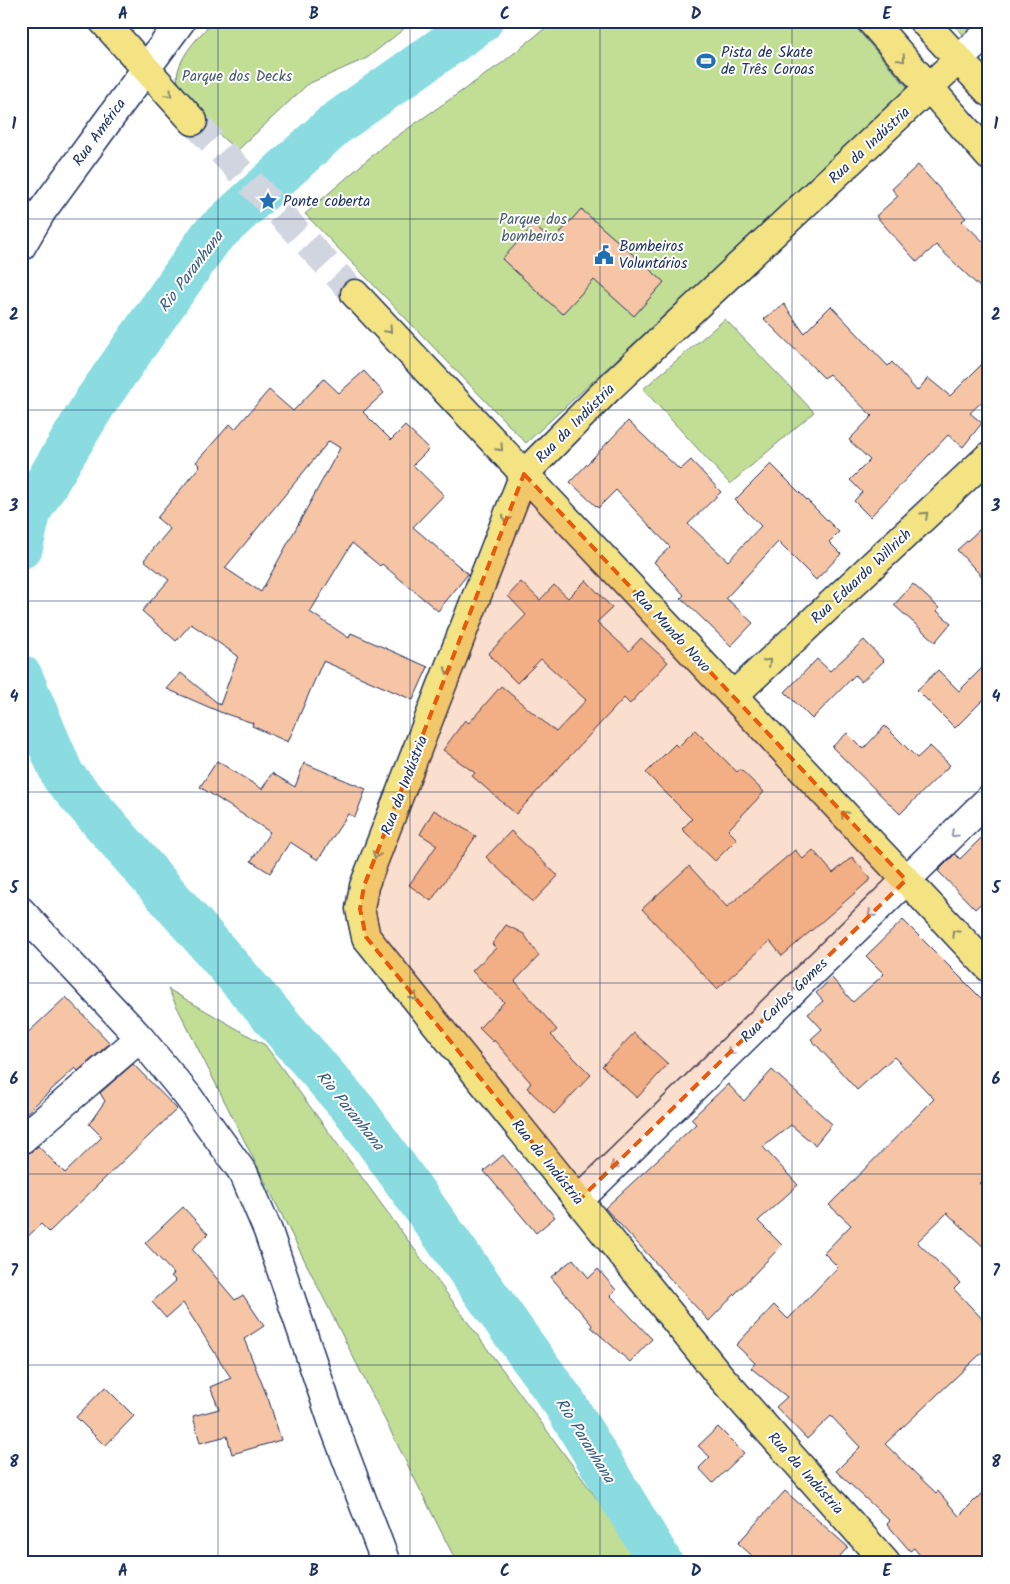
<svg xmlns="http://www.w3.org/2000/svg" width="1010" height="1584" font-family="Kalam,sans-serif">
<rect width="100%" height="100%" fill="#fff"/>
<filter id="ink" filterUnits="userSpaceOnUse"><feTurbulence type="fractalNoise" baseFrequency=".02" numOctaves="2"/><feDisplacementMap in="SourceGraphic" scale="10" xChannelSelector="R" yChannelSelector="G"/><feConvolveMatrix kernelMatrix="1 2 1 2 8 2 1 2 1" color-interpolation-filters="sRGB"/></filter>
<g filter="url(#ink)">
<!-- green -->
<path fill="#c2de95" stroke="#6e867a" d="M213 21H414L367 58 308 84 237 151C221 135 170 96 178 71 183 51 200 36 213 21Z
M554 21H850L909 89 526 443 305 214 383 146 502 63Z
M951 21H982L965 37Z
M725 319 814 412 730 484 643 389Z
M168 989 265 1045 644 1563H457Z"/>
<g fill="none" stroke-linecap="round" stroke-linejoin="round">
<!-- river -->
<path stroke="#8adce1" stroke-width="44" d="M21 547 30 510 96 401 211 237 334 125 481 21
M21 677 63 776 356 1112 565 1404 661 1563"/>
</g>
<!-- building -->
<path fill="#f6c5a5" stroke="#1b2f5e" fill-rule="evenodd" d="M918 165 966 218 962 221 989 247V296L936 245 917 262 876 216 898 196 892 189Z
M581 209 664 282 634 316 594 280 562 314 502 259 534 225 552 242Z
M784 304 804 333 831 306 888 366 892 362 917 391 928 378 950 396 989 357V395L970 413 982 423 963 447 948 435 870 517 854 501 862 492 850 480 870 460 849 440 872 416 829 374 824 378 764 319Z
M364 371 384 393 363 412 391 440 405 426 429 449 413 465 444 495 413 527 468 574 438 611 382 564 380 566 352 543 310 612 349 638 351 633 428 667 413 700 323 661 288 742 252 726 253 723 220 712 167 689 181 673 220 705 238 656 191 624 176 641 142 611 169 580 144 560 170 529 157 518 200 466 196 462 230 424 235 429 269 390 293 411 324 379 339 393ZM329 441 340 448 261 592 225 568Z
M628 421 680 470 691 460 721 492 688 524 728 561 761 526 735 500 771 464 839 532 829 542 841 554 816 580 778 542 726 598 753 623 731 646 681 598 684 595 654 562 670 547 616 490 598 508 570 482Z
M989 521V584L957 550Z
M586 580 612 608 597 622 629 651 641 638 668 662 630 704 624 698 516 814 472 776 475 773 443 750 465 720 469 723 501 686 556 732 586 700 541 659 517 683 488 654 526 615 508 596 521 582 540 600 554 585 568 598Z
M913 584 939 608 937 611 951 623 935 642 894 605Z
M864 640 884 661 861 682 855 675 812 719 785 692 817 659 830 671Z
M989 661V694L955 728 917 690 938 670 959 691Z
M885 726 917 758 930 746 950 765 900 814 832 747 847 733 863 749Z
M695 730 737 772 740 769 764 792 728 830 737 839 715 861 682 829 692 819 646 773 675 744 678 747Z
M217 761 262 789 272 773 295 787 304 763 366 789 355 817 348 814 318 860 290 842 270 873 251 861 270 832 200 787Z
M434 810 476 836 431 901 409 885 437 845 420 834Z
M989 830V896L975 909 938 871 955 854 960 859Z
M511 831 558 876 533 902 486 857Z
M795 850 803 859 813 850 833 873 852 857 871 879 782 956 770 941 717 989 642 909 689 866 727 907Z
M903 920 989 1006V1174L979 1183 989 1192V1252L947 1213 917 1242 960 1283 954 1289 989 1326V1346L885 1444 936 1493 938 1491 959 1516 989 1486V1563H926L914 1548 910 1551 887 1524 890 1521 836 1471 860 1447 831 1416 807 1439 776 1407 787 1397 751 1368 755 1363 736 1345 774 1305 788 1319 838 1267 824 1253 851 1225 829 1205 934 1099 894 1057 857 1090 811 1039 822 1029 808 1014 823 1001 816 993 832 978 853 1002 884 974 866 956Z
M506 925 524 934 539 956 515 981 557 1030 551 1035 591 1075 554 1114 527 1088 531 1083 494 1040 493 1042 479 1028 504 1002 472 971 496 948 492 944Z
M66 997 110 1043 78 1071 75 1068 21 1118V1039Z
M634 1033 668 1064 637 1098 602 1066Z
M133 1064 177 1109 49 1232 41 1224 21 1243V1155L31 1152 38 1146 65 1173 102 1137 89 1124 105 1101 100 1093Z
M772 1070 832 1124 815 1145 791 1125 763 1147 798 1185 758 1221 782 1245 709 1321 605 1208 696 1124 691 1119 728 1084 744 1101Z
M503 1155 555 1217 536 1233 484 1171Z
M183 1207 208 1234 192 1249 235 1300 243 1295 264 1326 244 1339 269 1401 281 1440 232 1454 227 1436 200 1443 193 1416 219 1409 210 1387 231 1378 183 1303 166 1318 152 1302 176 1281 171 1276 174 1274 145 1243Z
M573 1259 589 1278 598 1269 616 1290 610 1295 652 1339 630 1362 591 1327 592 1325 551 1277Z
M105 1387 134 1416 105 1446 76 1417Z
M718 1427 744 1453 713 1483 699 1468 710 1457 698 1446Z
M785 1491 848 1547 834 1563H760L738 1543Z"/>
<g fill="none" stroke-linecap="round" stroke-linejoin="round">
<!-- major-tunnel -->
<path stroke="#d1d5df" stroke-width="28" stroke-dasharray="28 14" stroke-linecap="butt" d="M193 121 355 294"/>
<!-- minor casing -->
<g stroke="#1b2f5e" stroke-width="31">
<path id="minor" d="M959 59 989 32
M21 247 42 211 181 21
M21 911 140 1038 187 1095 244 1174 268 1231 333 1423 386 1563
M21 1140 140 1038
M579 1200 989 799"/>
</g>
<!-- major casing -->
<g stroke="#1b2f5e" stroke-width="31">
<path id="major" d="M103 21 193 121
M871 21 989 156
M923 21 989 92
M355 294 989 968
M733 696 989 456
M886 1563 720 1376 366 937 360 909 364 886 524 474 609 388 959 59"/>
</g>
<!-- minor -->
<use href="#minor" stroke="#fff" stroke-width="28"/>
<!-- major -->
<use href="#major" stroke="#f4e382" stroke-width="28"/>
</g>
<!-- one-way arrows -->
<defs><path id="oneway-chevron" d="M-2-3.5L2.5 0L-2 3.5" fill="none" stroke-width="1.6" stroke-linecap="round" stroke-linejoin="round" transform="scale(1.25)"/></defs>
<g stroke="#888970">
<use href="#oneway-chevron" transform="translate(902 59) rotate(50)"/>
<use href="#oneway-chevron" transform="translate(169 94) rotate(48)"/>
<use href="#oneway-chevron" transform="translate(389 330) rotate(47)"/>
<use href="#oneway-chevron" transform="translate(500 448) rotate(47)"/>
<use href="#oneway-chevron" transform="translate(925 515) rotate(-43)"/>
<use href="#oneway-chevron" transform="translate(506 519) rotate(111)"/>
<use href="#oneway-chevron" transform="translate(768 662) rotate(-43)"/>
<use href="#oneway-chevron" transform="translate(448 671) rotate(111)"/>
<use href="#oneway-chevron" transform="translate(844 814) rotate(-133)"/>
<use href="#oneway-chevron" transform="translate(376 855) rotate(111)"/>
<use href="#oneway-chevron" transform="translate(955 933) rotate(-133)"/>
<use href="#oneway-chevron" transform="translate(414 997) rotate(51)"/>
</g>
<g stroke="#8d97ae">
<use href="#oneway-chevron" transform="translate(954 834) rotate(136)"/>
<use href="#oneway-chevron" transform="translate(871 914) rotate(136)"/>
<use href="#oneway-chevron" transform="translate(730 1052) rotate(136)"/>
<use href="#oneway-chevron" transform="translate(614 1166) rotate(136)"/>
</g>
</g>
<!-- marked area -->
<path fill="#e8590c" fill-opacity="0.2" stroke="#e8590c" stroke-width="4" stroke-dasharray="10 6" stroke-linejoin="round" d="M524 474 906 880 579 1200 366 937 360 909 364 886Z"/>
<!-- grid -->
<path fill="none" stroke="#1b2f5e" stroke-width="1" stroke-opacity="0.55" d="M218 21V1563M410 21V1563M600 21V1563M792 21V1563M21 219H989M21 410H989M21 601H989M21 792H989M21 983H989M21 1174H989M21 1365H989"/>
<!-- icons -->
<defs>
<g id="stadium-bare" transform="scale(1.5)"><path d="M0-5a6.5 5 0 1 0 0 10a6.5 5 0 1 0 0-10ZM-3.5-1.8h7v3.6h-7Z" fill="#1f6fb2" stroke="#fff" stroke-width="2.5" paint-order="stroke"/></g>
<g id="sight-bare" transform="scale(1.5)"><path d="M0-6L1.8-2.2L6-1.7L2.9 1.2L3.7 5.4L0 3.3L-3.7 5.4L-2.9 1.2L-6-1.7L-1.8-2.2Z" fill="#1f6fb2" stroke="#fff" stroke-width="2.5" paint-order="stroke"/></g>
<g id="civic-bare" transform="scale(1.5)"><path d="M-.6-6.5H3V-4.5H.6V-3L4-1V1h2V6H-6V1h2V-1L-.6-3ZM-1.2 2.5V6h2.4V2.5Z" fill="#1f6fb2" stroke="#fff" stroke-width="2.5" paint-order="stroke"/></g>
</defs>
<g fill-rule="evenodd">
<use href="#stadium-bare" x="706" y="61"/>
<use href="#sight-bare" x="268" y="201"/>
<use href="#civic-bare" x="604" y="255"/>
</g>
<g text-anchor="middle" stroke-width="4" stroke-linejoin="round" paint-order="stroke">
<!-- poi labels -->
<g font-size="15" fill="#1b2f5e" stroke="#fff" text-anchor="start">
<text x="721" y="57">Pista de Skate<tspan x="721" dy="17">de Três Coroas</tspan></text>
<text x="283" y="206">Ponte coberta</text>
<text x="619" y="251">Bombeiros<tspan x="619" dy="17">Voluntários</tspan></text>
</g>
<!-- park labels -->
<g font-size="15" fill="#455b6c" stroke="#fff">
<text x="237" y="81">Parque dos Decks</text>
<text x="533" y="224">Parque dos<tspan x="533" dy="17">bombeiros</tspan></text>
</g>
<!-- street labels -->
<g font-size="15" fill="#1b2f5e" stroke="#fff">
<text transform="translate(99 132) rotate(-54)" y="5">Rua América</text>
<text transform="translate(869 145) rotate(-43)" y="5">Rua da Indústria</text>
<text transform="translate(575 423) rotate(-45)" y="5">Rua da Indústria</text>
<text transform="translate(861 576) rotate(-43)" y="5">Rua Eduardo Willrich</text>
<text transform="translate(672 631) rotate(47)" y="5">Rua Mundo Novo</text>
<text transform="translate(404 785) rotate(-69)" y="5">Rua da Indústria</text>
<text transform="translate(784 1000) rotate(-44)" y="5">Rua Carlos Gomes</text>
<text transform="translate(548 1162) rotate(51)" y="5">Rua da Indústria</text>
<text transform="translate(806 1473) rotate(48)" y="5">Rua da Indústria</text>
</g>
<!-- water labels -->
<g font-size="16" font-style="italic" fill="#375a7f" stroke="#fff">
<text transform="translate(190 271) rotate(-53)" y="6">Rio Paranhana</text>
<text transform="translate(351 1110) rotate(51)" y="6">Rio Paranhana</text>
<text transform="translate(586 1440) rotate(58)" y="6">Rio Paranhana</text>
</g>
</g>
<!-- margin -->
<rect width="1010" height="1584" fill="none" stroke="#fff" stroke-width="55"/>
<rect x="28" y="28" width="954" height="1528" fill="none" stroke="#1b2f5e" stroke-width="2"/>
<g font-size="16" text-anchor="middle" font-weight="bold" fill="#1b2f5e">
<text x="123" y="19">A</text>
<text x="314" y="19">B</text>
<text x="505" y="19">C</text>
<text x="696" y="19">D</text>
<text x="887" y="19">E</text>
<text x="14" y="129">1</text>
<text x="996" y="129">1</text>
<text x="14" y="320">2</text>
<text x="996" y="320">2</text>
<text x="14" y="511">3</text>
<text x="996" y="511">3</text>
<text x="14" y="702">4</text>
<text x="996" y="702">4</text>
<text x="14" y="893">5</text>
<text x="996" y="893">5</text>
<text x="14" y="1084">6</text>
<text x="996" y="1084">6</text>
<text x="14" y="1276">7</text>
<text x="996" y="1276">7</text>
<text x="14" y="1467">8</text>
<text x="996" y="1467">8</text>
<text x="123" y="1576">A</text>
<text x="314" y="1576">B</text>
<text x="505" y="1576">C</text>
<text x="696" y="1576">D</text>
<text x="887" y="1576">E</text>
</g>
</svg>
